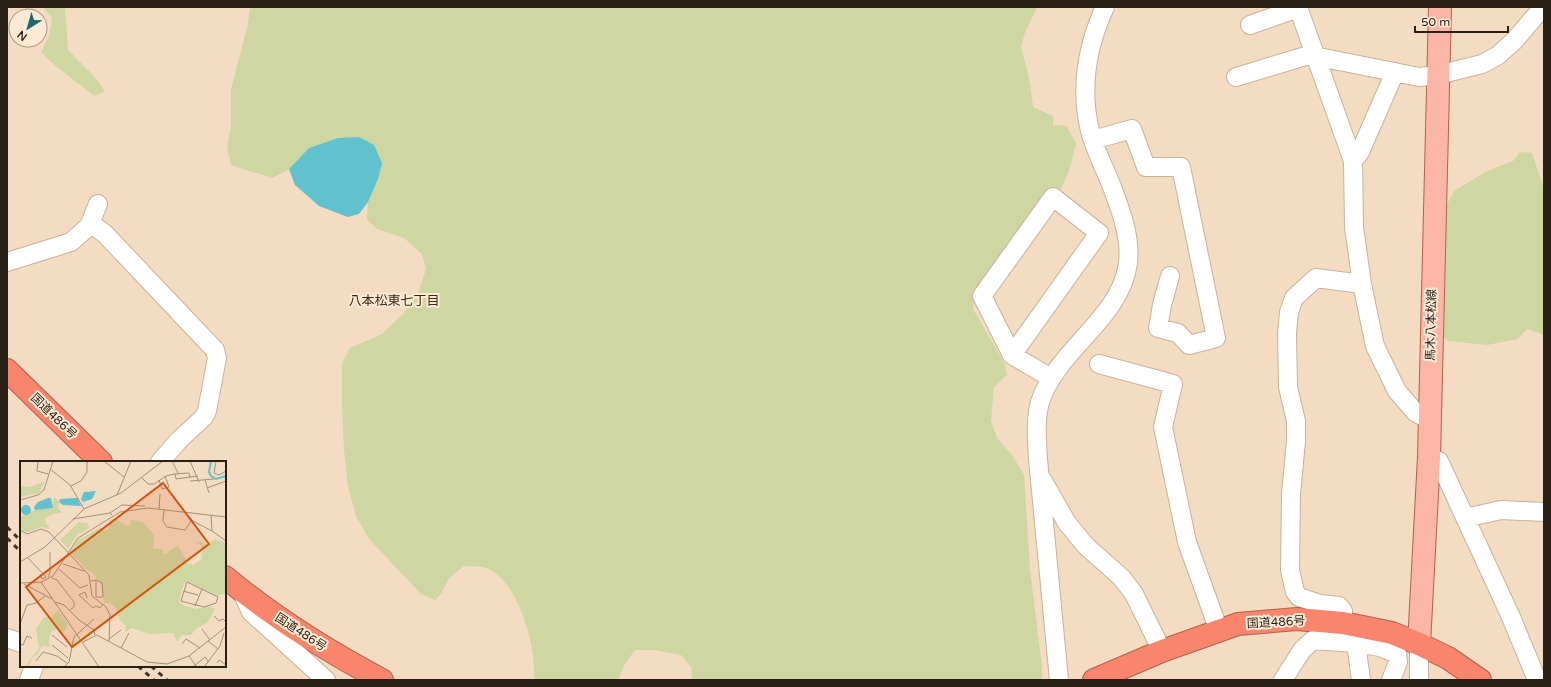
<svg xmlns="http://www.w3.org/2000/svg" width="1551" height="687" font-family="'Varela Round','Noto Sans JP',sans-serif">
<rect width="100%" height="100%" fill="#f4dcc2"/>
<!-- green -->
<path fill="#ced6a2" d="M43 7H67L65 9 68 50 95 77 105 92 94 96 51 62 41 52 49 36 52 18Z
M250 7H1037L1025 33 1021 46 1030 83 1033 107 1053 116V125L1067 126 1076 144 1070 168 1057 199 976 293 973 309 1005 364 1007 375 994 387 991 421 997 438 1012 455 1024 475 1030 569 1042 667V680H692L691 667 681 655 654 650H635L625 664 618 680H534C537 648 518 576 483 567 477 566 470 567 464 566L449 578 441 594 435 600 421 594 369 539 356 516 348 486 344 450 342 405V363L350 348 382 334 403 314 419 291 426 269 422 254 404 238 377 229 367 220 368 202 378 179 359 137 338 138 309 148 289 169 272 178 231 165 227 147 231 126V89L248 24Z
M1520 152 1532 153 1544 189V335L1527 329 1518 339 1487 345 1448 341 1441 334 1444 210 1454 191 1487 171 1513 161Z"/>
<!-- water -->
<path fill="#61c1cc" d="M359 137 374 145 382 163 378 179 368 202 359 214 348 217 319 206 295 185 289 169 309 148 338 138Z"/>
<g fill="none" stroke-linecap="round" stroke-linejoin="round">
<!-- minor casing -->
<g stroke="#c9b299" stroke-width="20">
<path id="minor" d="M1298 7 1353 161 1354 227 1362 284 1375 346 1397 391 1415 412 1429 420
M1250 25 1298 8
M1236 77 1309 55 1419 77 1438 75 1482 64 1497 56 1514 41 1543 7
M1093 140 1132 129 1146 167H1181L1216 338 1189 345 1178 333 1158 328 1162 305 1170 276
M1353 161 1360 152 1395 72
M89 226 98 204
M7 262 71 242 89 226 97 228 105 234 215 350 217 358 207 411 204 417 179 440 160 462
M1012 355 1099 233 1053 197 982 296 1012 355 1051 378
M1099 364 1173 384 1163 427 1187 542 1219 631
M1429 457 1439 461 1511 617 1537 680
M1043 481 1067 523 1086 546 1122 578 1134 594 1162 651
M1465 518 1501 510 1544 512
M242 592 251 612 326 680
M1343 623V611L1339 606 1320 604 1299 597 1295 592 1290 570 1291 494 1296 441V421L1288 387 1287 333 1289 312 1294 298 1316 278 1362 284
M7 638 21 643
M29 680 34 666
M1059 680 1038 459C1037 441 1035 420 1040 402 1057 349 1121 319 1128 263 1131 237 1121 211 1112 187 1105 169 1095 150 1090 131 1080 89 1087 46 1105 7
M1283 680 1302 650 1313 640 1356 643
M1361 680 1356 643 1380 647 1397 654 1398 662 1391 680
M1419 680V644"/>
</g>
<!-- major casing -->
<g stroke="#b0614e" stroke-width="24">
<path id="major" d="M1419 644 1429 457 1440 7"/>
</g>
<!-- highway casing -->
<g stroke="#b0614e" stroke-width="24">
<path id="highway" d="M7 370 101 462
M225 577C273 617 327 651 382 680
M1094 680 1162 651 1238 624 1297 619 1343 623 1392 633 1419 644 1448 658 1480 680"/>
</g>
<!-- minor -->
<use href="#minor" stroke="#fff" stroke-width="18"/>
<!-- major -->
<use href="#major" stroke="#fcb6a7" stroke-width="22"/>
<!-- highway -->
<use href="#highway" stroke="#fa856d" stroke-width="22"/>
<!-- rail -->
<path stroke="#41372b" stroke-width="3" stroke-dasharray="5 5" stroke-linecap="butt" d="M7 527 21 541
M7 538 21 552
M138 666 154 680
M151 666 167 680"/>
</g>
<g text-anchor="middle" stroke-width="4" stroke-linejoin="round" paint-order="stroke">
<!-- street labels -->
<g font-size="12" fill="#281f15" stroke="#fdead5">
<text transform="translate(1431 325) rotate(-89)" y="4">馬木八本松線</text>
<text transform="translate(54 416) rotate(44)" y="4">国道486号</text>
<text transform="translate(1276 622) rotate(-3)" y="4">国道486号</text>
<text transform="translate(301 632) rotate(33)" y="4">国道486号</text>
</g>
<!-- neighbourhood labels -->
<g font-size="13" fill="#3a2913" stroke="#fdead5">
<text x="394" y="305">八本松東七丁目</text>
</g>
</g>
<!-- overview -->
<g transform="translate(20 461)">
<rect width="206" height="206" fill="#f4dcc2"/>
<path d="M25 20 19 32 0 36V25L10 26ZM34 36 39 40 38 47 42 52 33 53 24 58 30 68 21 66 8 71 2 70 0 56 17 48 32 47ZM95 57 106 65 110 64 111 59 123 61 134 74 133 88H142L144 94 158 84 167 101 173 104 181 99 183 89 180 83 174 81H182L185 85 195 78 206 82V132L197 135 166 120 162 128 159 141 163 144 176 148 190 145 195 148 188 161 176 168 171 174H162L157 181 153 172 130 173 112 167 105 171 106 165 99 158 96 147 90 142H84L82 125 73 112 67 109 50 91 58 79 81 66 83 70 89 68V60ZM59 61 68 62 69 67 57 74 48 87 40 79ZM38 149 48 163 44 171 37 168 32 170 29 177 30 186 22 185 17 194 13 196 8 206H5L19 187 16 168 24 156H32Z" fill="#ced6a2"/>
<path d="M76 30 72 38 63 41 61 38 64 31ZM28 37H31L33 47 15 49 14 46 18 41ZM57 37 61 45 43 44 39 41 40 38ZM1 49a5 5 0 1 1 10 0a5 5 0 1 1-10 0Z" fill="#61c1cc"/>
<path fill="none" stroke="#61c1cc" stroke-width="2" d="M191 0 189 11 191 15 196 18 206 15"/>
<path fill="none" stroke="#a2907d" stroke-width="1" d="M18 0 17 10 28 13M84 0 104 16M152 0 158 12M170 0 179 21M196 0 194 12 199 14 206 10M30 8 50 24 64 48M155 13 156 18 178 15M122 17 128 23H134L146 15 154 13 169 12 170 16M139 19 142 28 149 26 145 15M185 19 189 32M170 20 194 18M51 25 61 20 67 11V1L71 0M187 27 206 20M97 34 111 0M0 39 18 34 24 29 33 0M139 48 140 33M144 48 143 60 147 66 165 69 172 59M165 51 173 60 192 70M90 52 102 44 125 45M191 54 192 70 206 80M53 58 90 52 92 54M0 69 7 73 21 68 29 71 69 114 72 135 86 146 90 154 89 180M8 97 26 116 22 118 20 113M0 101 25 86 64 48 101 32 143 0M43 103 64 110M39 108 60 127 68 124M28 116 30 112V91M32 117 37 119 54 141V146L50 149M71 120 76 119 82 122 83 136H76V119M21 121 79 206M167 121 198 136 196 142 184 146 161 140ZM0 122 21 121 33 115 58 77 100 51 128 47 206 56M4 123 32 138M163 130 178 134M67 137 65 131 59 134 73 147 76 145 80 147 83 143M35 141 44 144 59 159 74 169 75 174M175 145 182 128M194 155 199 160 203 158 206 161M0 163 7 144 16 142 25 135M182 168 190 179M32 174 47 186M89 178 101 169M188 180 198 188M63 181 77 174 127 201 147 203 169 195 206 166M0 183 3 184 7 175 12 177M162 183 166 178 180 187M32 184 48 197M101 187 109 172M169 195 176 205M16 200 23 191 37 195 48 203M197 202 199 199 206 204M44 206 49 201 54 176 74 158M173 206 185 196 189 201M184 206 200 185 204 172"/>
<path fill="#d5530d" fill-opacity="0.15" stroke="#d5530d" stroke-width="2" d="M143 22 189 83 52 186 6 126Z"/>
<rect width="206" height="206" fill="none" stroke="#281f15" stroke-width="2"/>
</g>
<!-- border -->
<rect width="1551" height="687" fill="none" stroke="#281f15" stroke-width="16"/>
<!-- north arrow -->
<g transform="translate(28 28) rotate(217)"><circle r="19" fill="#fdead5" stroke="#a89988"/>
<path d="M0-3L7 15L0 10L-7 15Z" fill="#1a6869"/>
<text y="-6" font-size="11" font-weight="bold" text-anchor="middle" fill="#281f15">N</text>
</g>
<!-- scale -->
<path d="M1415 26v6h93v-6" fill="none" stroke="#281f15" stroke-width="2"/>
<text x="1421" y="26" font-size="12" fill="#281f15" stroke="#fdead5" stroke-width="3" paint-order="stroke">50 m</text>
</svg>
